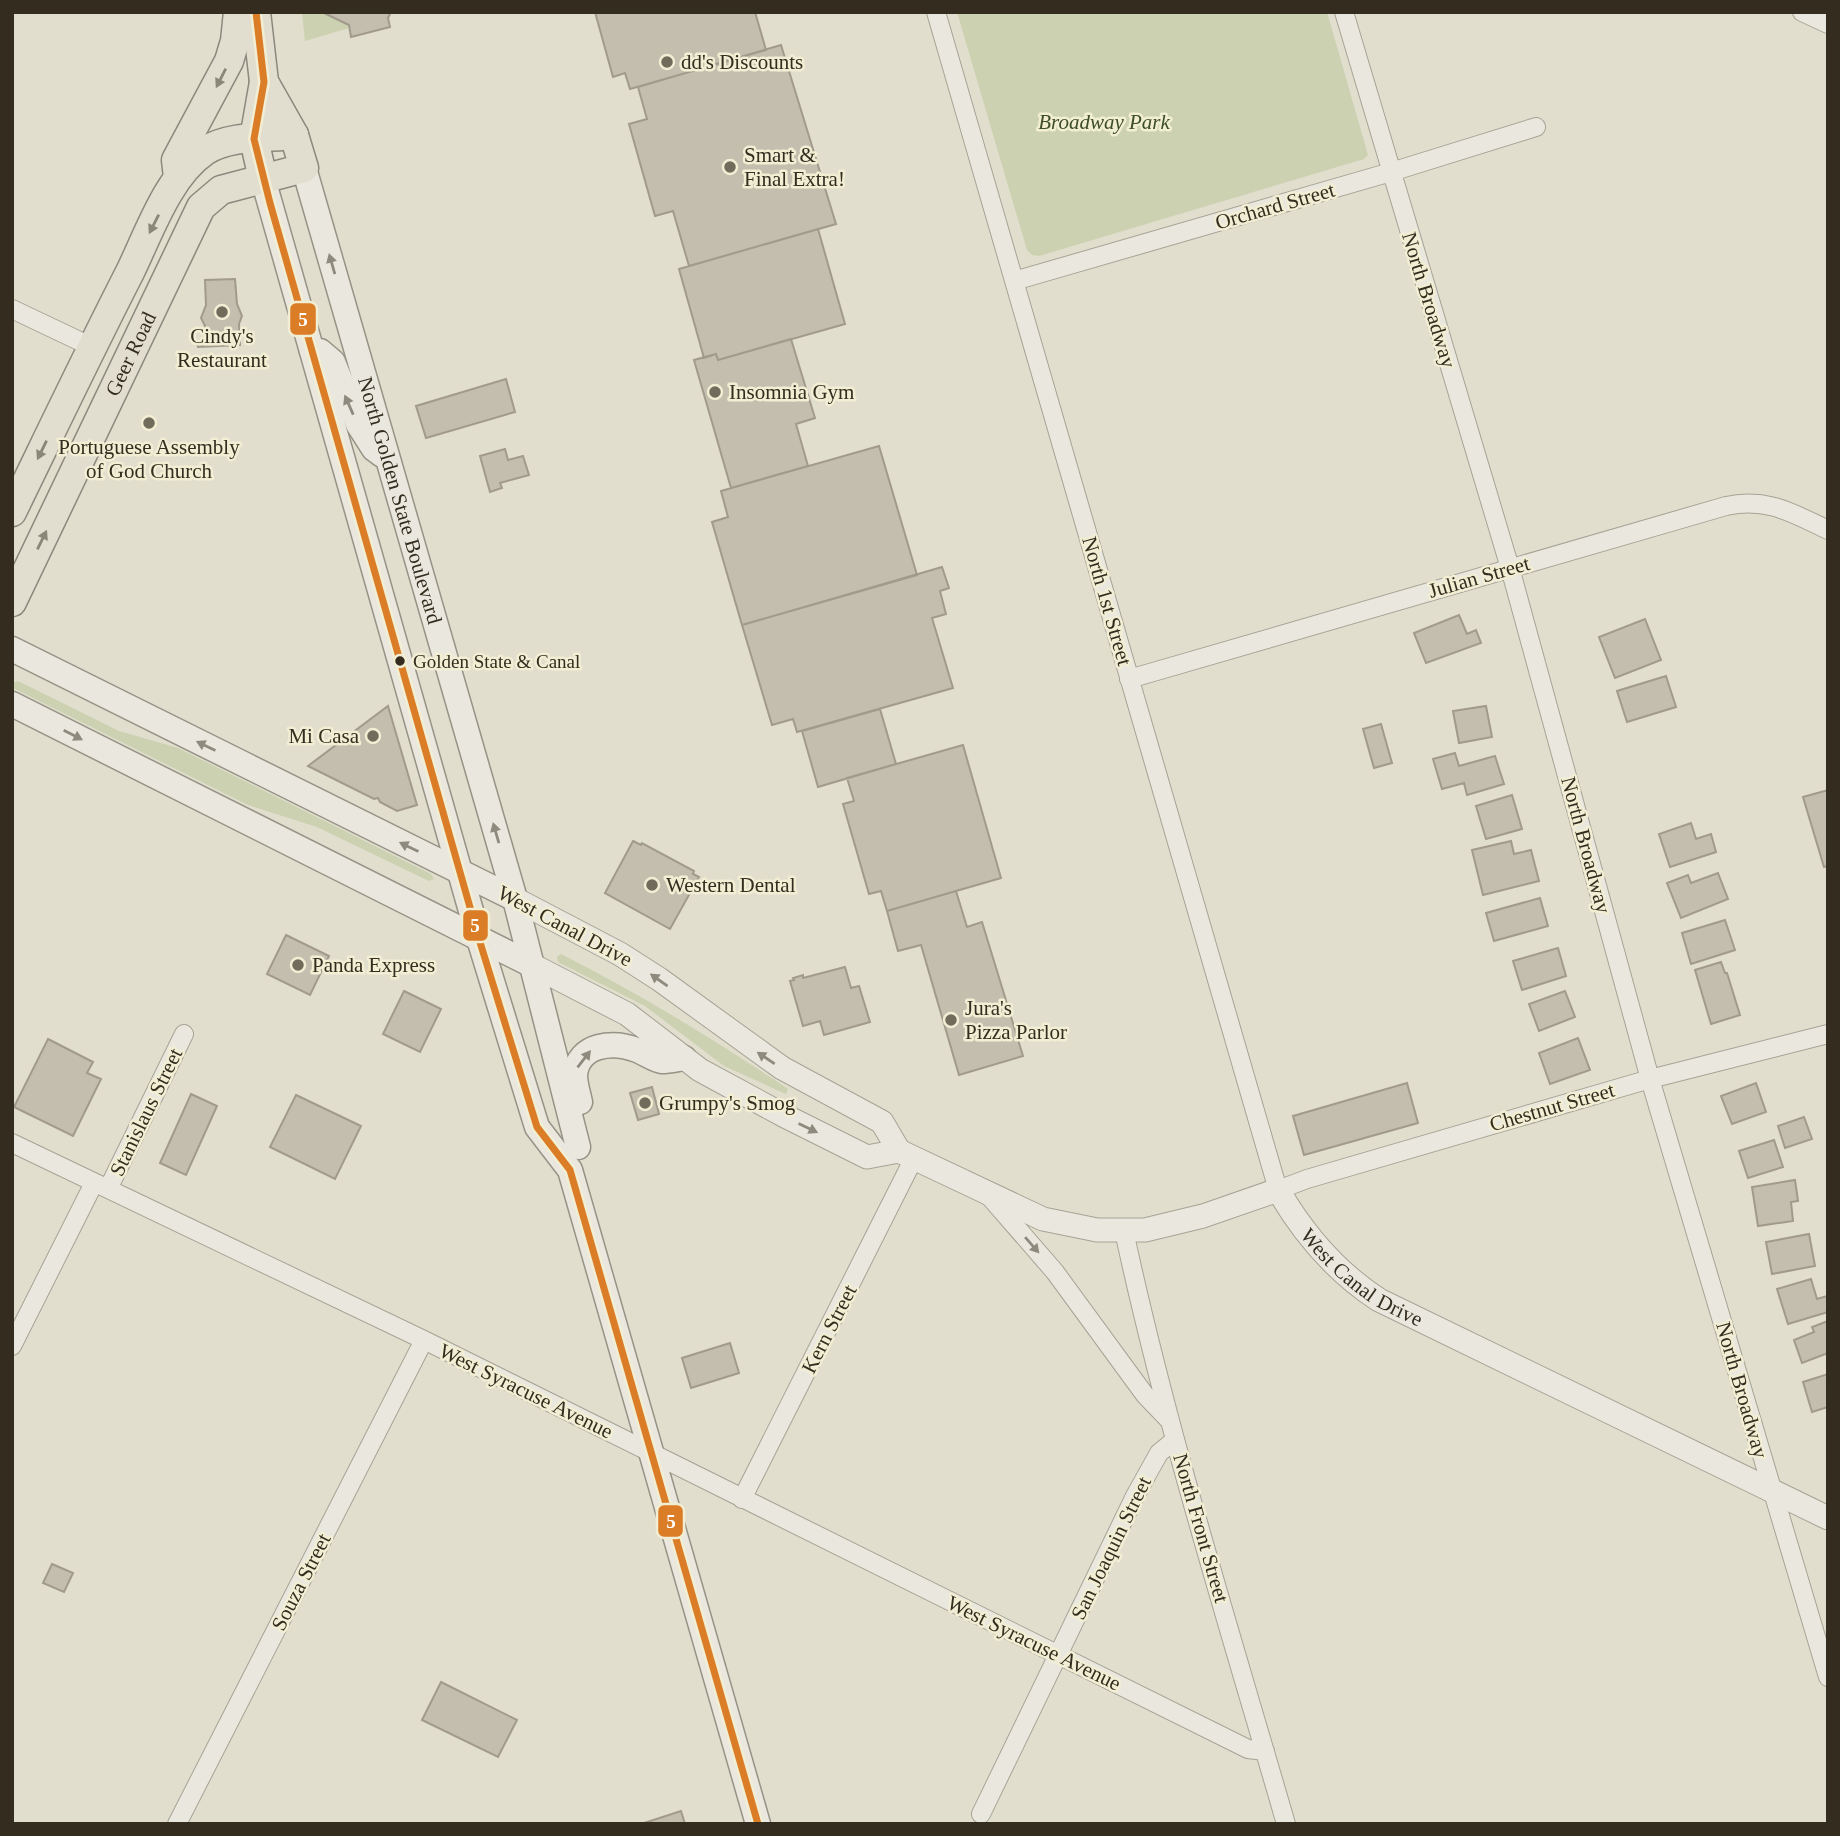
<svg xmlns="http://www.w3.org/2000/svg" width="1840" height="1836" font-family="Georgia,serif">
<rect width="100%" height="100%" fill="#e1decd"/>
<!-- green -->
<path fill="#ccd1b1" d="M302 12H322L349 25V28L305 41Z
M957 12H1327L1368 155 1364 159 1039 256 1032 255 1027 250Z
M18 681 119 731 178 748 431 874 434 879 429 881 317 827 248 805 13 688 12 683Z
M561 954C640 994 715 1040 788 1089L786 1094 724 1066 645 1006 558 962 557 957Z"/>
<!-- building -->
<path fill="#c4beae" stroke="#a19a8d" stroke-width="2" d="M322 12H391L388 18 390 27 351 37 349 25Z
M595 12H755L766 50 630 89 625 73 613 77Z
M781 45 836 224 689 266 673 211 655 216 629 124 647 119 638 87Z
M818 229 845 324 718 360 716 354 704 358 679 269Z
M235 279 237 304 242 316 239 324 240 345 198 347 197 341 205 340V326L201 318 206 305 205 280Z
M791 339 815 418 796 424 808 466 731 488 694 360 716 354 718 360Z
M506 379 515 412 426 438 416 406Z
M879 446 917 575 742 625 712 522 728 517 721 491Z
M505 449 508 460 523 456 529 475 500 483 502 488 490 492 480 456Z
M942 567 949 588 940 591 946 614 932 618 953 688 797 732 793 719 772 725 742 625Z
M1459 615 1467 634 1476 630 1481 643 1426 663 1414 633Z
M1645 619 1661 660 1615 678 1599 637Z
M1666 676 1676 707 1627 722 1617 691Z
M388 706 417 805 397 811 380 802 378 798 374 799 308 766Z
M1486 706 1492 737 1459 743 1453 711Z
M880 709 896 764 818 787 802 731Z
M1381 724 1392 763 1374 768 1363 729Z
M963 745 1001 878 887 911 881 891 869 894 843 804 854 801 847 778Z
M1455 753 1459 766 1495 756 1504 784 1467 795 1464 783 1442 789 1433 759Z
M1828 790V866L1824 867 1803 797Z
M1512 795 1522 829 1486 839 1476 806Z
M1691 823 1696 839 1711 834 1716 852 1670 867 1659 834Z
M633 841 641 845 642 843 694 871 693 874 699 877 670 929 605 893Z
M1511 841 1514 854 1531 850 1539 881 1483 895 1472 850Z
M1718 873 1728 899 1681 918 1667 883 1688 875 1691 883Z
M956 891 967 927 982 922 1023 1056 959 1075 921 945 898 951 887 911Z
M1540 898 1548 926 1494 941 1486 913Z
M1725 920 1735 950 1691 964 1682 933Z
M286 935 329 956 310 995 267 974Z
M1558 948 1566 976 1522 990 1513 961Z
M1721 962 1725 973H1727L1740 1015 1711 1024 1695 970Z
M845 967 851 988 859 986 870 1022 824 1035 820 1021 803 1026 790 981 794 980 793 978 803 975V978Z
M404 991 441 1009 420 1052 383 1034Z
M1565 991 1575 1017 1539 1031 1529 1004Z
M1578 1038 1590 1070 1550 1084 1539 1053Z
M48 1039 93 1062 87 1073 101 1079 73 1136 14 1107Z
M1407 1083 1418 1123 1304 1155 1293 1116Z
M1756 1083 1766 1112 1732 1124 1721 1096Z
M652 1087 659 1114 638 1120 630 1093Z
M191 1094 217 1106 186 1175 160 1163Z
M296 1095 361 1126 335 1179 270 1147Z
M1804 1117 1812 1139 1785 1148 1778 1126Z
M1774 1140 1783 1167 1748 1178 1739 1151Z
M1795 1180 1798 1201 1791 1202 1793 1221 1758 1226 1752 1187Z
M1809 1234 1815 1266 1772 1274 1766 1242Z
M1811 1279 1817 1299 1827 1296 1828 1312 1788 1324 1777 1289Z
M1828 1321V1353L1802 1363 1794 1340 1814 1332 1812 1327Z
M730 1343 739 1373 691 1388 682 1358Z
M1828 1374V1407L1812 1412 1803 1382Z
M52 1564 73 1573 64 1592 43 1583Z
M441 1682 517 1720 498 1757 422 1720Z
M681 1811 685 1824H641Z"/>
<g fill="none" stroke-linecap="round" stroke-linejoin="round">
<!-- minor casing -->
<g stroke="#a6a396" stroke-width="20">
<path id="minor" d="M936 12 1278 1190 1307 1179 1650 1079 1828 1034
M1344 12 1510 568 1650 1079 1828 1677
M1802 12 1828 24
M1014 281 1391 172 1536 127
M12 309 92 347
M1129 679 1726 506C1767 497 1792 513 1828 530
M12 1143 424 1340 1248 1749 1265 1751
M108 1189 184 1034
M989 1196 1055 1272 1145 1395 1169 1420
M1124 1231C1167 1431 1229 1627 1286 1824
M12 1346 94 1183
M742 1499 914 1158
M981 1814 1135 1496 1159 1453 1175 1440
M177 1824 424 1340"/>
</g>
<!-- tertiary casing -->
<g stroke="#a6a396" stroke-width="25">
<g id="tertiary">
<path d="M515 899 620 954 659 979 782 1068 882 1122 899 1151"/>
<path id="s1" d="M530 964 627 1014 700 1070 783 1115 867 1157 899 1151 1043 1219 1097 1230H1145L1203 1216 1278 1190C1304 1235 1336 1272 1379 1300L1828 1518"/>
</g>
</g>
<!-- secondary casing -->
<g stroke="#969286" stroke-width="27">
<g id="secondary">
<path id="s2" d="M304 168 515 899 578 1147"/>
<path d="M263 179 479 939 537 1127 570 1170 758 1824"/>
<path d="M312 351H320L333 362 358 424 374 449 382 455"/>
<path d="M12 649 515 899"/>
<path d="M12 704 530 964"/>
<path d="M580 1102C578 1093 575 1084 575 1075 578 1043 614 1041 637 1050 645 1053 654 1060 662 1061 669 1061 677 1059 684 1058"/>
</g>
</g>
<!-- primary casing -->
<g stroke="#8c887d" stroke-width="31">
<g id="primary">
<path d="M256 12 264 82 254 139 263 179"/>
<path d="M178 177 176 160 229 61 235 41 238 12"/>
<path d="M12 512C51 432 89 352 130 272 149 233 168 176 205 151 229 135 266 138 294 135"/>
<path id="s3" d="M12 602 201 207 221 190 304 168 294 135 264 82"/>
</g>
</g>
<!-- minor -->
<use href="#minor" stroke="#eae8de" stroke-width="18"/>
<!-- tertiary -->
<use href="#tertiary" stroke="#eae8de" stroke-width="23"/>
<!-- secondary -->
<use href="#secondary" stroke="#eae8de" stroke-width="24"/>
<!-- primary -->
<use href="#primary" stroke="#e1ded0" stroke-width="28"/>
<!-- bus-1 casing -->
<g stroke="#f1eed4" stroke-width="12">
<path id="bus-1" d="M256 12 264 82 254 139 270 203 479 939 537 1127 570 1170 758 1824"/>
</g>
<!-- bus-1 -->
<use href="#bus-1" stroke="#db7c27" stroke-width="7"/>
</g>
<!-- one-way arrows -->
<defs><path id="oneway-solid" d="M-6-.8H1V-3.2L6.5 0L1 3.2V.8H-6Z" transform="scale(1.75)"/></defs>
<g fill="#8a8678">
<use href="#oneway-solid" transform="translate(221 78) rotate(117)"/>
<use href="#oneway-solid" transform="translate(154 224) rotate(117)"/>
<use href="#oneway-solid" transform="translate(42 450) rotate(116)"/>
<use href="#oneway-solid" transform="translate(42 540) rotate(-64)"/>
</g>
<g fill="#8f8a7e">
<use href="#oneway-solid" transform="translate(332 264) rotate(-106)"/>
<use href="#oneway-solid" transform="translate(349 405) rotate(-114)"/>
<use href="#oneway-solid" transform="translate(73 735) rotate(27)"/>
<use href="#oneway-solid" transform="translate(206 746) rotate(-154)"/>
<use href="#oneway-solid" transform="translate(496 833) rotate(-106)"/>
<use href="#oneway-solid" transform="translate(409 847) rotate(-154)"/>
<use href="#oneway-solid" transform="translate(659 980) rotate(-145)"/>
<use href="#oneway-solid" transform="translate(766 1058) rotate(-146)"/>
<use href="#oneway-solid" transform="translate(584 1059) rotate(-52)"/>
<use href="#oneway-solid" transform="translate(808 1128) rotate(26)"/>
<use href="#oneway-solid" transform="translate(1032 1245) rotate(49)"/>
</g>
<!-- markers -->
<g fill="#716b5c" stroke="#f1eed4" stroke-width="2.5">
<circle cx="667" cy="62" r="7"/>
<circle cx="730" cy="167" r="7"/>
<circle cx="222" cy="312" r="7"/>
<circle cx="715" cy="392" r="7"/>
<circle cx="149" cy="423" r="7"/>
<circle cx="373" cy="736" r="7"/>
<circle cx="652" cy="885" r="7"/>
<circle cx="298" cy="965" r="7"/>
<circle cx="951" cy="1020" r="7"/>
<circle cx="645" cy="1103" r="7"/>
</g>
<circle fill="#342d1f" stroke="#f1eed4" stroke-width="2.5" cx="400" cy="661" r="6"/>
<g text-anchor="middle" stroke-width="5" stroke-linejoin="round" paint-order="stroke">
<!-- bus labels -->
<g font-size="19" fill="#342d1f" stroke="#f1eed4" text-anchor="start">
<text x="413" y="668">Golden State &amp; Canal</text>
</g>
<!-- poi labels -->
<g font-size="21" fill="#342d1f" stroke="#f1eed4" text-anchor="start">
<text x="681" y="69">dd's Discounts</text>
<text x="744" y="162">Smart &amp;<tspan x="744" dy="24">Final Extra!</tspan></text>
<text x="222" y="343" text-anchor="middle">Cindy's<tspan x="222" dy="24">Restaurant</tspan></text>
<text x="729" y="399">Insomnia Gym</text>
<text x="149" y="454" text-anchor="middle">Portuguese Assembly<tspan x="149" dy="24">of God Church</tspan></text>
<text x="359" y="743" text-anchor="end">Mi Casa</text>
<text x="666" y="892">Western Dental</text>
<text x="312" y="972">Panda Express</text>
<text x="965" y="1015">Jura's<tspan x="965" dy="24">Pizza Parlor</tspan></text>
<text x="659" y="1110">Grumpy's Smog</text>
</g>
<!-- park labels -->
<g font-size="21" font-style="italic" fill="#3e4e28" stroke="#f1eed4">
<text x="1104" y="129">Broadway Park</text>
</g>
<!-- street labels -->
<g font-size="21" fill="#342d1f" stroke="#f1eed4">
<text transform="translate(1275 206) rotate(-16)" y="7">Orchard Street</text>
<text transform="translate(1429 300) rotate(73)" y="7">North Broadway</text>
<text dy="7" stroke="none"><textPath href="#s3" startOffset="275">Geer Road</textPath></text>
<text dy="7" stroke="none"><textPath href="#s2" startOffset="346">North Golden State Boulevard</textPath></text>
<text transform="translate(1479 577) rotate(-16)" y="7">Julian Street</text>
<text transform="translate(1107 601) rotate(74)" y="7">North 1st Street</text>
<text transform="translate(1586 845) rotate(75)" y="7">North Broadway</text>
<text transform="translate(565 926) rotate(28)" y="7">West Canal Drive</text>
<text transform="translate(1552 1107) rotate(-16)" y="7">Chestnut Street</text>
<text transform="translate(146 1112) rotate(-64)" y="7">Stanislaus Street</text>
<text dy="7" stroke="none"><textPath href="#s1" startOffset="947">West Canal Drive</textPath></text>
<text transform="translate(829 1329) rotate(-63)" y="7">Kern Street</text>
<text transform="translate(1742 1390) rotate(74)" y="7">North Broadway</text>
<text transform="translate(526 1391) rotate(26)" y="7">West Syracuse Avenue</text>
<text transform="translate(1201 1528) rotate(74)" y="7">North Front Street</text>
<text transform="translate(1111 1548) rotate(-64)" y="7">San Joaquin Street</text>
<text transform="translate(301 1582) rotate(-63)" y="7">Souza Street</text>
<text transform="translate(1034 1643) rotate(26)" y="7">West Syracuse Avenue</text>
</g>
</g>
<g stroke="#f1eed4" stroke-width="2.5">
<rect x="289" y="302" width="28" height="34" rx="7" fill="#db7c27"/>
<rect x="462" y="909" width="27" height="33" rx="7" fill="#db7c27"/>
<rect x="657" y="1504" width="27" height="34" rx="7" fill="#db7c27"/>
</g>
<g font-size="19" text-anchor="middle" font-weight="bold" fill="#fff">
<text x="303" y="326">5</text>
<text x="475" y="932">5</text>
<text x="671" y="1528">5</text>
</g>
<!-- border -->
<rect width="1840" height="1836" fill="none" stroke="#342d1f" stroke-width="28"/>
</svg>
